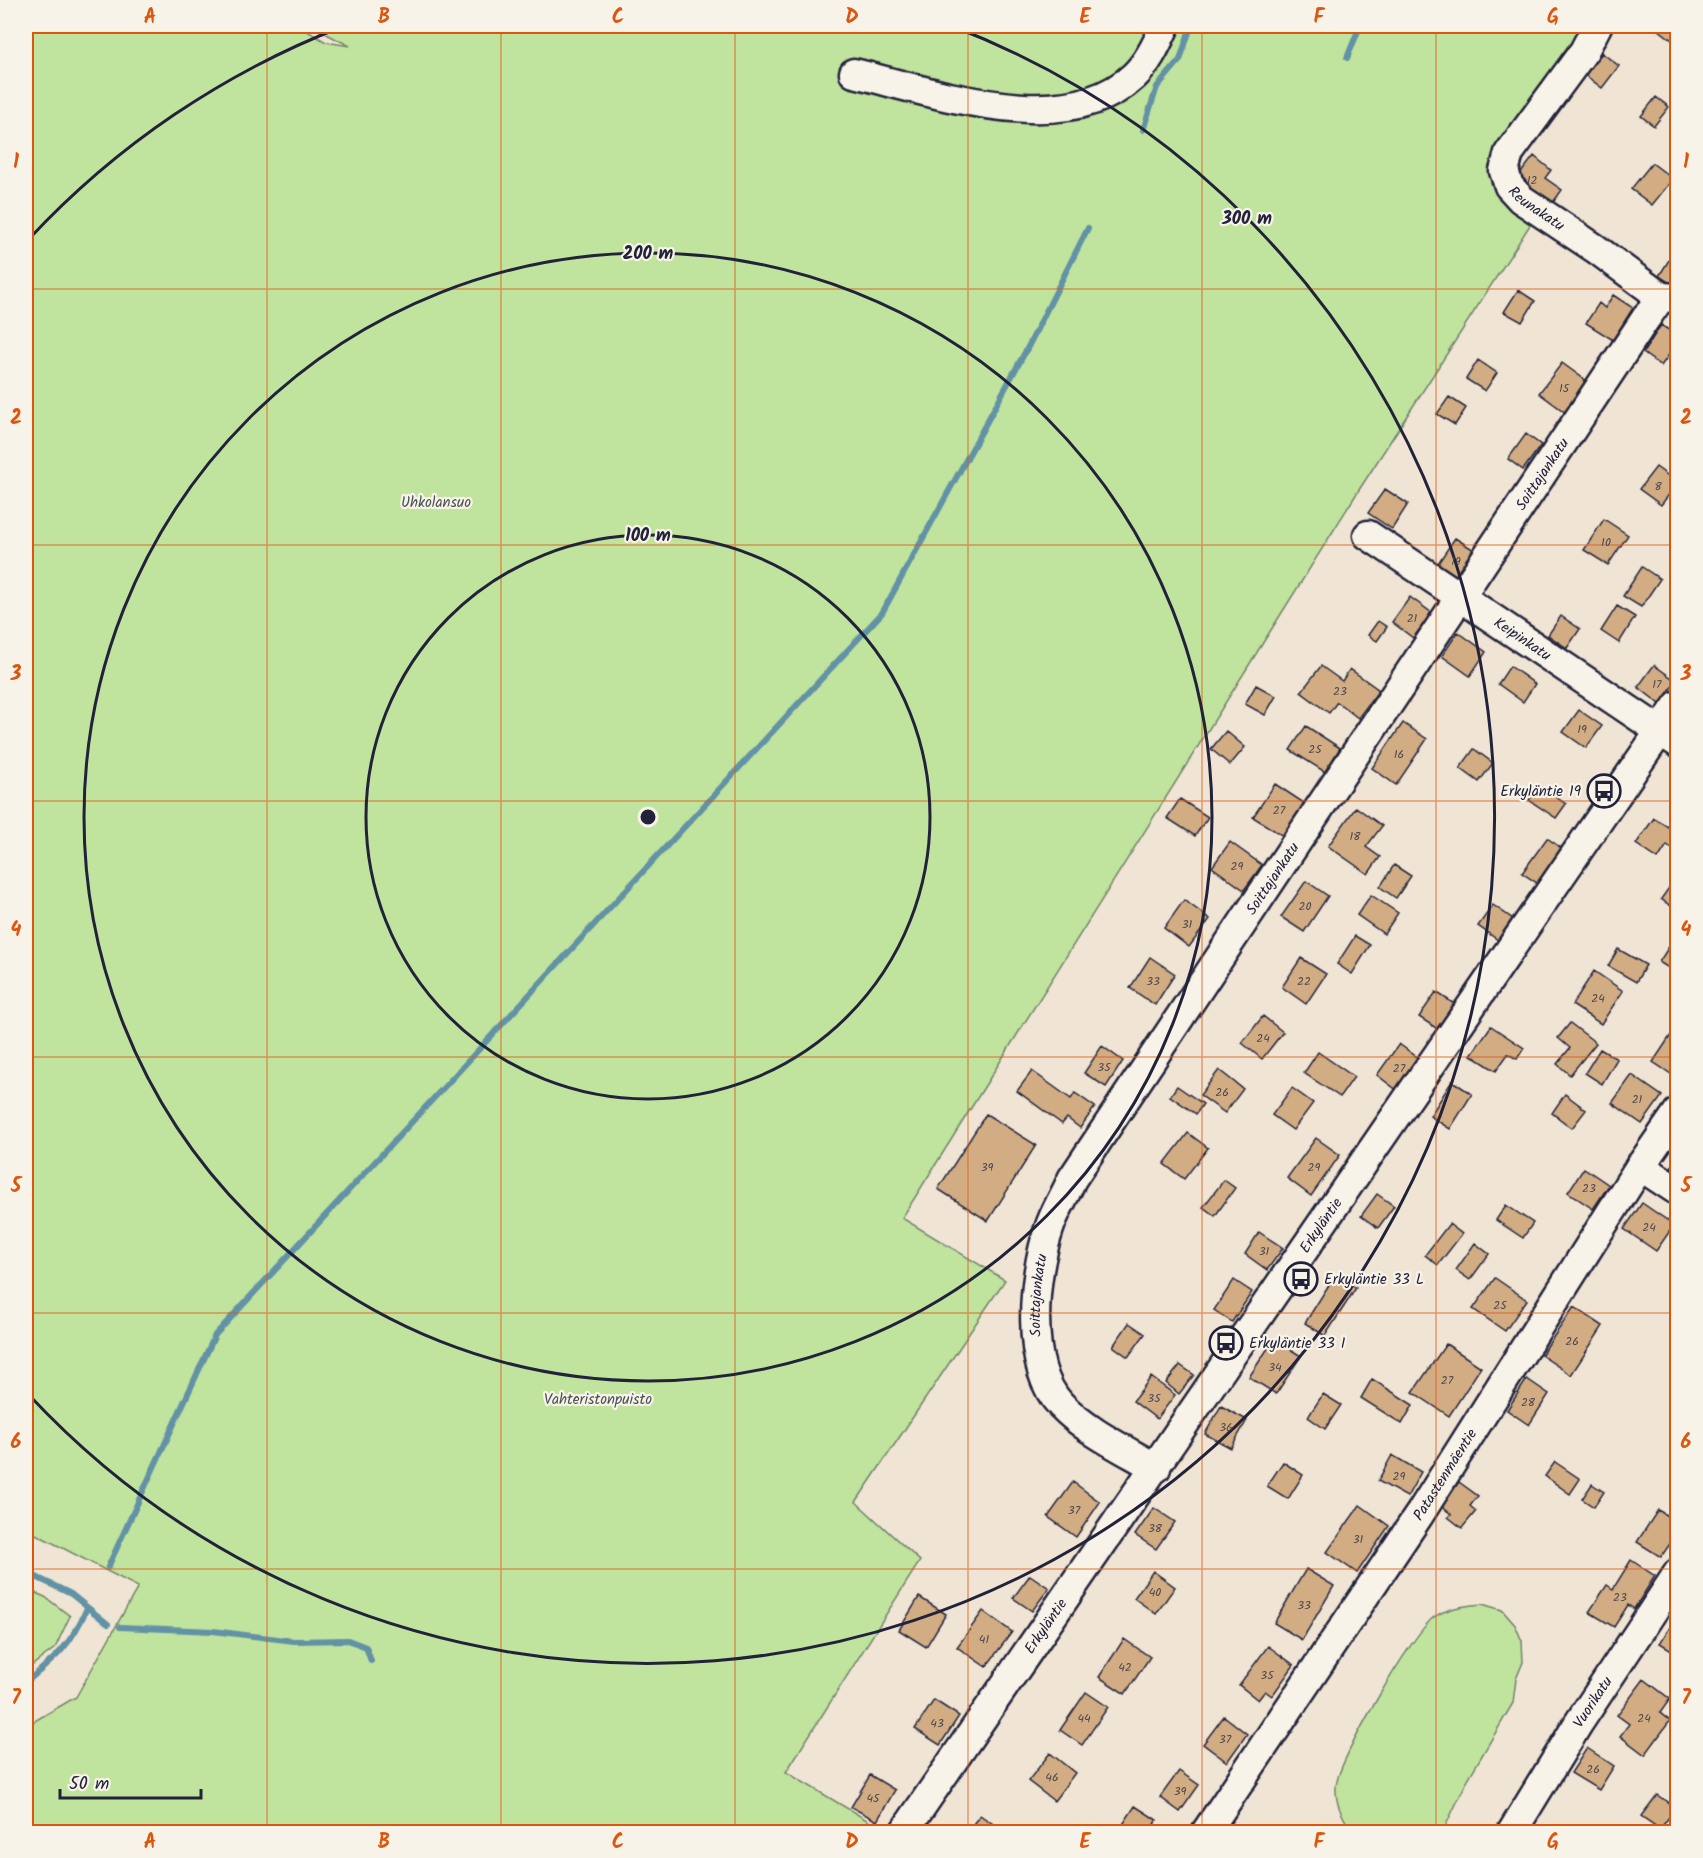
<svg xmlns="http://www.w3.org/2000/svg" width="1703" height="1858" font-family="Kalam,sans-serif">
<rect width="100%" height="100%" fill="#f0e5d4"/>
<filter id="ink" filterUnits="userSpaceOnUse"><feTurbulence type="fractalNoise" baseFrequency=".0167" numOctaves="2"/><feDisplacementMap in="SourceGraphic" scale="12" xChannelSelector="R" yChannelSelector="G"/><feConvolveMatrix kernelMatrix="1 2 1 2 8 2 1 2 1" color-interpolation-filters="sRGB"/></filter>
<g filter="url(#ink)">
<!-- green -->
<path fill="#c0e39d" stroke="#71826c" stroke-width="1.5" d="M26 26H299L326 42 350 46 311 26H1597L1504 171 1539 211 1357 493 902 1218 1005 1280 856 1502 920 1561 786 1772 887 1832H26V1726L76 1697 138 1587 26 1529Z
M26 1589 45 1597 70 1616 55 1648 26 1670Z
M1482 1604 1502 1610 1515 1625 1522 1641 1523 1662 1516 1679 1513 1703 1468 1779 1445 1827 1441 1832H1352C1343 1817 1335 1805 1336 1786 1337 1762 1414 1631 1434 1617 1449 1607 1465 1606 1482 1604Z"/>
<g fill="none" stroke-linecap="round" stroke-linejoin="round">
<!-- stream -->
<path stroke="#6292a5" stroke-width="6" d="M1347 58 1360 26
M1143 130 1157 87 1180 60 1191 26
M108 1567 215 1335 882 613 1029 345 1088 228
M26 1572 71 1594 108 1624
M120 1627 213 1631 294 1641 348 1640 366 1647 371 1661
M26 1682C57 1657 71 1645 87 1608"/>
</g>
<!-- building -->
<path fill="#d2ad84" stroke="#22223b" stroke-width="1.5" d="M1654 26H1678V32L1672 40Z
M1602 53 1619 66 1602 88 1585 75Z
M1656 97 1669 107 1654 126 1641 116Z
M1534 156 1551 170 1545 178 1562 190 1549 208 1514 182Z
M1652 163 1673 179 1652 205 1631 189Z
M1672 255 1678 259V288L1659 276Z
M1518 290 1535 301 1522 322 1504 312Z
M1613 295 1633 308 1613 340 1586 323 1599 303 1605 308Z
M1661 325 1678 336V342L1661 366 1643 353Z
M1478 360 1497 373 1485 391 1466 379Z
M1562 363 1588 382 1566 413 1539 393Z
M1449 397 1466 408 1455 425 1437 414Z
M1526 434 1541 445 1523 470 1508 459Z
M1656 467 1678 483 1661 505 1639 489Z
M1385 489 1408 504 1392 529 1368 513Z
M1604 519 1628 535 1608 565 1584 550Z
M1455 538 1479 553 1458 585 1434 569Z
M1642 567 1660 579 1641 607 1623 596Z
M1410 597 1432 613 1413 638 1392 622Z
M1617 606 1635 617 1619 643 1601 631Z
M1561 616 1580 629 1567 648 1548 635Z
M1378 621 1387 627 1377 641 1368 635Z
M1458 632 1486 652 1470 676 1442 656Z
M1654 665 1676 681 1660 704 1638 687Z
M1321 666 1342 681 1350 669 1379 690 1358 718 1337 702 1329 713 1301 692Z
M1510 666 1535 684 1523 702 1498 684Z
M1256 685 1276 696 1265 715 1245 704Z
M1579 710 1602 726 1586 748 1563 732Z
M1403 723 1427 739 1396 785 1372 768Z
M1306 726 1340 748 1325 772 1290 750Z
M1226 731 1245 747 1230 765 1211 749Z
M1474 749 1493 763 1479 782 1460 768Z
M1275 784 1304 803 1283 836 1253 817Z
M1539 786 1566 804 1556 818 1529 800Z
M1180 799 1208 817 1195 836 1167 818Z
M1356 807 1382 826 1366 847 1380 857 1368 874 1328 846Z
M1654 818 1678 833V844L1674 850 1667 845 1658 859 1636 844Z
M1547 838 1564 850 1540 885 1522 873Z
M1230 842 1262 865 1244 890 1212 867Z
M1394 865 1411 876 1396 898 1380 887Z
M1678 875V911L1661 899Z
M1306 881 1328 896 1304 932 1281 917Z
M1371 895 1398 913 1384 934 1357 915Z
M1184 900 1210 919 1189 947 1164 928Z
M1493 905 1513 919 1498 940 1478 926Z
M1355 936 1370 945 1352 974 1337 964Z
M1670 945 1678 950V974L1659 962Z
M1618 949 1646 965 1636 982 1608 966Z
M1150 957 1175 974 1155 1005 1130 988Z
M1301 958 1326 974 1306 1004 1282 987Z
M1594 971 1623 991 1601 1024 1572 1005Z
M1436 992 1456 1005 1439 1030 1419 1017Z
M1263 1016 1283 1032 1262 1059 1242 1043Z
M1570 1023 1596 1043 1570 1075 1557 1064 1570 1048 1558 1038Z
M1491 1026 1524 1048 1517 1059 1508 1054 1496 1071 1471 1055Z
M1677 1026 1678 1064 1671 1074 1653 1062Z
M1399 1044 1421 1060 1398 1091 1377 1075Z
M1102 1046 1123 1061 1106 1087 1084 1073Z
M1600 1049 1617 1059 1602 1084 1585 1073Z
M1318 1052 1354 1077 1340 1097 1304 1073Z
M1219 1070 1243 1089 1225 1113 1200 1095Z
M1032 1071 1071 1099 1075 1093 1095 1107 1080 1128 1067 1118 1062 1124 1017 1091Z
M1632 1075 1662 1096 1642 1124 1612 1103Z
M1452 1081 1472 1094 1450 1129 1430 1116Z
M1177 1086 1203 1104 1196 1114 1170 1096Z
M1292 1088 1313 1103 1293 1130 1272 1115Z
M1565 1094 1586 1110 1572 1128 1552 1113Z
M986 1114 1036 1145 988 1221 938 1189Z
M1188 1133 1208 1148 1184 1179 1164 1164Z
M1316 1138 1340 1155 1311 1196 1287 1178Z
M1678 1158V1186L1664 1176Z
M1584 1168 1609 1185 1593 1209 1568 1192Z
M1224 1180 1235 1188 1215 1216 1203 1207Z
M1377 1194 1394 1206 1378 1228 1361 1216Z
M1642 1203 1674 1225 1656 1251 1624 1229Z
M1506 1205 1533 1223 1523 1238 1496 1220Z
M1449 1224 1462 1234 1438 1265 1425 1255Z
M1259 1232 1283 1248 1267 1270 1245 1254Z
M1475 1243 1489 1254 1470 1280 1456 1270Z
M1335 1275 1356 1288 1325 1336 1305 1323Z
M1495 1278 1527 1300 1505 1331 1473 1309Z
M1234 1280 1252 1292 1232 1322 1214 1310Z
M1574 1307 1603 1326 1571 1375 1541 1355Z
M1129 1323 1145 1334 1128 1357 1113 1346Z
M1274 1339 1301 1356 1276 1394 1249 1377Z
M1446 1344 1481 1367 1449 1416 1413 1392Z
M1180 1365 1194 1375 1179 1394 1166 1383Z
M1151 1377 1175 1395 1157 1419 1133 1401Z
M1372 1379 1413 1405 1402 1424 1361 1398Z
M1527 1379 1549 1394 1529 1425 1507 1410Z
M1323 1394 1341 1405 1325 1429 1308 1417Z
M1221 1406 1247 1420 1231 1448 1205 1434Z
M1392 1455 1421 1472 1407 1497 1378 1481Z
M1283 1462 1303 1475 1288 1499 1267 1486Z
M1555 1462 1580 1479 1570 1494 1545 1476Z
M1073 1482 1100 1502 1076 1537 1048 1517Z
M1459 1482 1478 1496 1470 1506 1476 1511 1462 1528 1448 1517 1451 1514 1441 1506Z
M1592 1484 1604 1492 1594 1507 1582 1499Z
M1360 1505 1389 1526 1357 1573 1327 1552Z
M1154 1508 1175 1522 1156 1549 1135 1535Z
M1658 1510 1678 1523V1532L1661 1557 1637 1542Z
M1631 1560 1655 1576 1634 1609 1628 1605 1614 1627 1589 1612 1607 1585 1613 1589Z
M1306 1569 1334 1586 1302 1640 1274 1623Z
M1153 1571 1175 1587 1156 1614 1134 1598Z
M1030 1575 1049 1588 1032 1611 1013 1598Z
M919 1597 946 1614 926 1647 899 1630Z
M983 1611 1012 1632 986 1667 957 1647Z
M1678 1615V1654L1660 1643Z
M1124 1639 1150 1657 1125 1694 1099 1677Z
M1268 1646 1294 1665 1272 1696 1265 1691 1258 1700 1239 1685Z
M1644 1679 1670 1699 1660 1713 1670 1721 1645 1755 1620 1736 1629 1724 1617 1715Z
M1086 1692 1108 1707 1082 1745 1060 1730Z
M934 1700 959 1716 940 1745 915 1729Z
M1224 1716 1247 1734 1227 1762 1203 1744Z
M1587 1748 1614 1766 1599 1790 1571 1773Z
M1050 1753 1075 1773 1054 1801 1028 1781Z
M1179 1771 1199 1785 1180 1812 1160 1797Z
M870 1775 895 1790 877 1821 851 1807Z
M1657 1795 1676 1808 1660 1829 1641 1816Z
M1135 1806 1157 1820 1149 1832H1118Z
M980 1815 1002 1830 1000 1832H967Z"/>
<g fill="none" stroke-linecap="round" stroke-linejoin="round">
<!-- minor casing -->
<g stroke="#22223b" stroke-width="33">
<g id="minor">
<path id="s1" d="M1597 26 1584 51 1509 153 1504 171 1509 186 1521 199 1596 249 1661 297"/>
<path d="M854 73C934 92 1066 140 1134 76 1149 62 1157 43 1165 26"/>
<path id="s2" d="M1368 535 1678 743"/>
<path d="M1640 1166 1678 1191"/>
<path id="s3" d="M1156 1468C1124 1449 1087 1432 1061 1405 1024 1366 1033 1276 1049 1229 1054 1212 1065 1196 1072 1179L1646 318 1661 297 1678 298"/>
<path id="s4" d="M904 1832 1678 705"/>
<path id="s5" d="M1206 1832 1419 1515 1637 1171 1678 1112"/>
<path id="s6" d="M1512 1832 1578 1724 1678 1573"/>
</g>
</g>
<!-- minor -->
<use href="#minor" stroke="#f7f3e8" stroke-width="28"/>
</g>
</g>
<!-- grid -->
<path fill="none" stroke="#de560e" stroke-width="1.5" stroke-opacity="0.55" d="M267 26V1832M501 26V1832M735 26V1832M968 26V1832M1202 26V1832M1436 26V1832M26 289H1678M26 545H1678M26 801H1678M26 1057H1678M26 1313H1678M26 1569H1678"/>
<!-- distance rings -->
<g fill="none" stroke="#22223b" stroke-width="3">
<circle cx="648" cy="817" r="282"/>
<circle cx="648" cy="817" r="564"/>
<path d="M29 239A847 847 0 0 1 344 26M952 26A847 847 0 1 1 29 1395"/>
</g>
<!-- icons -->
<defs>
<g id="bus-ring" transform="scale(1.725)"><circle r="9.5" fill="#f7f3e8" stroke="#22223b" stroke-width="1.5"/><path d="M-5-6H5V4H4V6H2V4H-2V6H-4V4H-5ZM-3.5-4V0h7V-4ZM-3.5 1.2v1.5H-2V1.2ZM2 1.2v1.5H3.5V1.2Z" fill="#22223b"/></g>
</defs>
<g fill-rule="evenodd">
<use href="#bus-ring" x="1604" y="791"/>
<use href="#bus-ring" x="1301" y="1279"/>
<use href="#bus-ring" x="1226" y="1343"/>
</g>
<g text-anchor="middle" stroke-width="4.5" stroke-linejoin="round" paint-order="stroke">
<!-- number labels -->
<g font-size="12" fill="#4e454d">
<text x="1532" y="184">12</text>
<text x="1564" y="392">15</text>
<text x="1658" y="490">8</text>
<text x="1606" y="546">10</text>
<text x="1456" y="565">19</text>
<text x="1412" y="622">21</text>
<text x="1657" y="688">17</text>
<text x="1340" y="695">23</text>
<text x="1582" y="733">19</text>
<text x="1315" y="753">25</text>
<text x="1399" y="758">16</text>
<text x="1279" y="814">27</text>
<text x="1355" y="840">18</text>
<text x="1237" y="870">29</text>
<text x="1305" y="910">20</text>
<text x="1187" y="928">31</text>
<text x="1153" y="985">33</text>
<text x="1304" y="985">22</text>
<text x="1598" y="1002">24</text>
<text x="1263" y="1042">24</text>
<text x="1104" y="1071">35</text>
<text x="1399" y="1072">27</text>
<text x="1222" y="1096">26</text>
<text x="1637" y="1103">21</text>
<text x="987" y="1171">39</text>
<text x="1314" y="1171">29</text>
<text x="1589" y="1192">23</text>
<text x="1649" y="1231">24</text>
<text x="1264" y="1255">31</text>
<text x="1500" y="1309">25</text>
<text x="1572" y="1345">26</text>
<text x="1275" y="1371">34</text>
<text x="1447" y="1384">27</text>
<text x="1154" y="1402">35</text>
<text x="1528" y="1406">28</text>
<text x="1226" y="1431">36</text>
<text x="1399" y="1480">29</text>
<text x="1074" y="1514">37</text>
<text x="1155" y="1532">38</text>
<text x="1358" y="1543">31</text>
<text x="1155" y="1596">40</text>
<text x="1620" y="1601">23</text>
<text x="1304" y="1609">33</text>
<text x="984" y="1643">41</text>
<text x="1125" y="1671">42</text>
<text x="1267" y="1679">35</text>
<text x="1084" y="1722">44</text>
<text x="1644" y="1722">24</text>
<text x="937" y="1727">43</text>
<text x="1225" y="1743">37</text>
<text x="1593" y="1773">26</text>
<text x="1052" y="1781">46</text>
<text x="1180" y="1795">39</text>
<text x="873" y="1802">45</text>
</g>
<!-- street labels -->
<g font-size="15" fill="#22223b" stroke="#f7f3e8">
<text dy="5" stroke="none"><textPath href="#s1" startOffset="225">Reunakatu</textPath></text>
<text dy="5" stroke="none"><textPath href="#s3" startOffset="1200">Soittajankatu</textPath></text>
<text dy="5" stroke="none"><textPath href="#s2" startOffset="186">Keipinkatu</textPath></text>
<text dy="5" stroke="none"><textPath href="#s3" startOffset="714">Soittajankatu</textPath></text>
<text dy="5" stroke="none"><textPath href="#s4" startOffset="736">Erkyläntie</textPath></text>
<text dy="5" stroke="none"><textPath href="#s3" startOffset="230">Soittajankatu</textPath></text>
<text dy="5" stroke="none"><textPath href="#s5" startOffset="430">Patastenmäentie</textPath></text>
<text dy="5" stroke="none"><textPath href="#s4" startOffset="250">Erkyläntie</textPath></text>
<text dy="5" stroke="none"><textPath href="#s6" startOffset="153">Vuorikatu</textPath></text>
</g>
<!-- park labels -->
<g font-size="15" fill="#4a5254" stroke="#f7f3e8">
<text x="436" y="507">Uhkolansuo</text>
<text x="598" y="1404">Vahteristonpuisto</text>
</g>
<!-- poi labels -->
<g font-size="15" fill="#22223b" stroke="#f7f3e8" text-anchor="start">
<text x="1581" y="796" text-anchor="end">Erkyläntie 19</text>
<text x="1324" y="1284">Erkyläntie 33 L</text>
<text x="1249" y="1348">Erkyläntie 33 I</text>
</g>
</g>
<circle cx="648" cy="817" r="9" fill="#22223b" stroke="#f7f3e8" stroke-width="3"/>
<g font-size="18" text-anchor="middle" font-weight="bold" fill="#22223b" stroke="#f7f3e8" stroke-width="4.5" stroke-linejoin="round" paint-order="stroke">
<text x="1247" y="224">300 m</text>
<text x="648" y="259">200 m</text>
<text x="648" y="541">100 m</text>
</g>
<!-- margin -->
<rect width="1703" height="1858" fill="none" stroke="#f7f3e8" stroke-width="66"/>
<!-- scale -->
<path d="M60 1789v9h141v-9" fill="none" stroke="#22223b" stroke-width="3"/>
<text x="69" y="1789" font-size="18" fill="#22223b" stroke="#f7f3e8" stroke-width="4.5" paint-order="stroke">50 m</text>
<rect x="33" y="33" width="1637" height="1792" fill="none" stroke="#de560e" stroke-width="2"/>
<g font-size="20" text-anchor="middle" font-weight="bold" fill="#de560e">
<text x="150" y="23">A</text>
<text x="384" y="23">B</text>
<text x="618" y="23">C</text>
<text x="852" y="23">D</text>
<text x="1085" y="23">E</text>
<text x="1319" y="23">F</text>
<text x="1553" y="23">G</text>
<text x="16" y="168">1</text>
<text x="1686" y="168">1</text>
<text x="16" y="424">2</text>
<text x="1686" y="424">2</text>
<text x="16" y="680">3</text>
<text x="1686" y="680">3</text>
<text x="16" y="936">4</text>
<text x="1686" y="936">4</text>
<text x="16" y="1192">5</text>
<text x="1686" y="1192">5</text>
<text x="16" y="1448">6</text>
<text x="1686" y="1448">6</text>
<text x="16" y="1704">7</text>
<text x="1686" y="1704">7</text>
<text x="150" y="1848">A</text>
<text x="384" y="1848">B</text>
<text x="618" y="1848">C</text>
<text x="852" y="1848">D</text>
<text x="1085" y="1848">E</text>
<text x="1319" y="1848">F</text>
<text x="1553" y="1848">G</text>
</g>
</svg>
